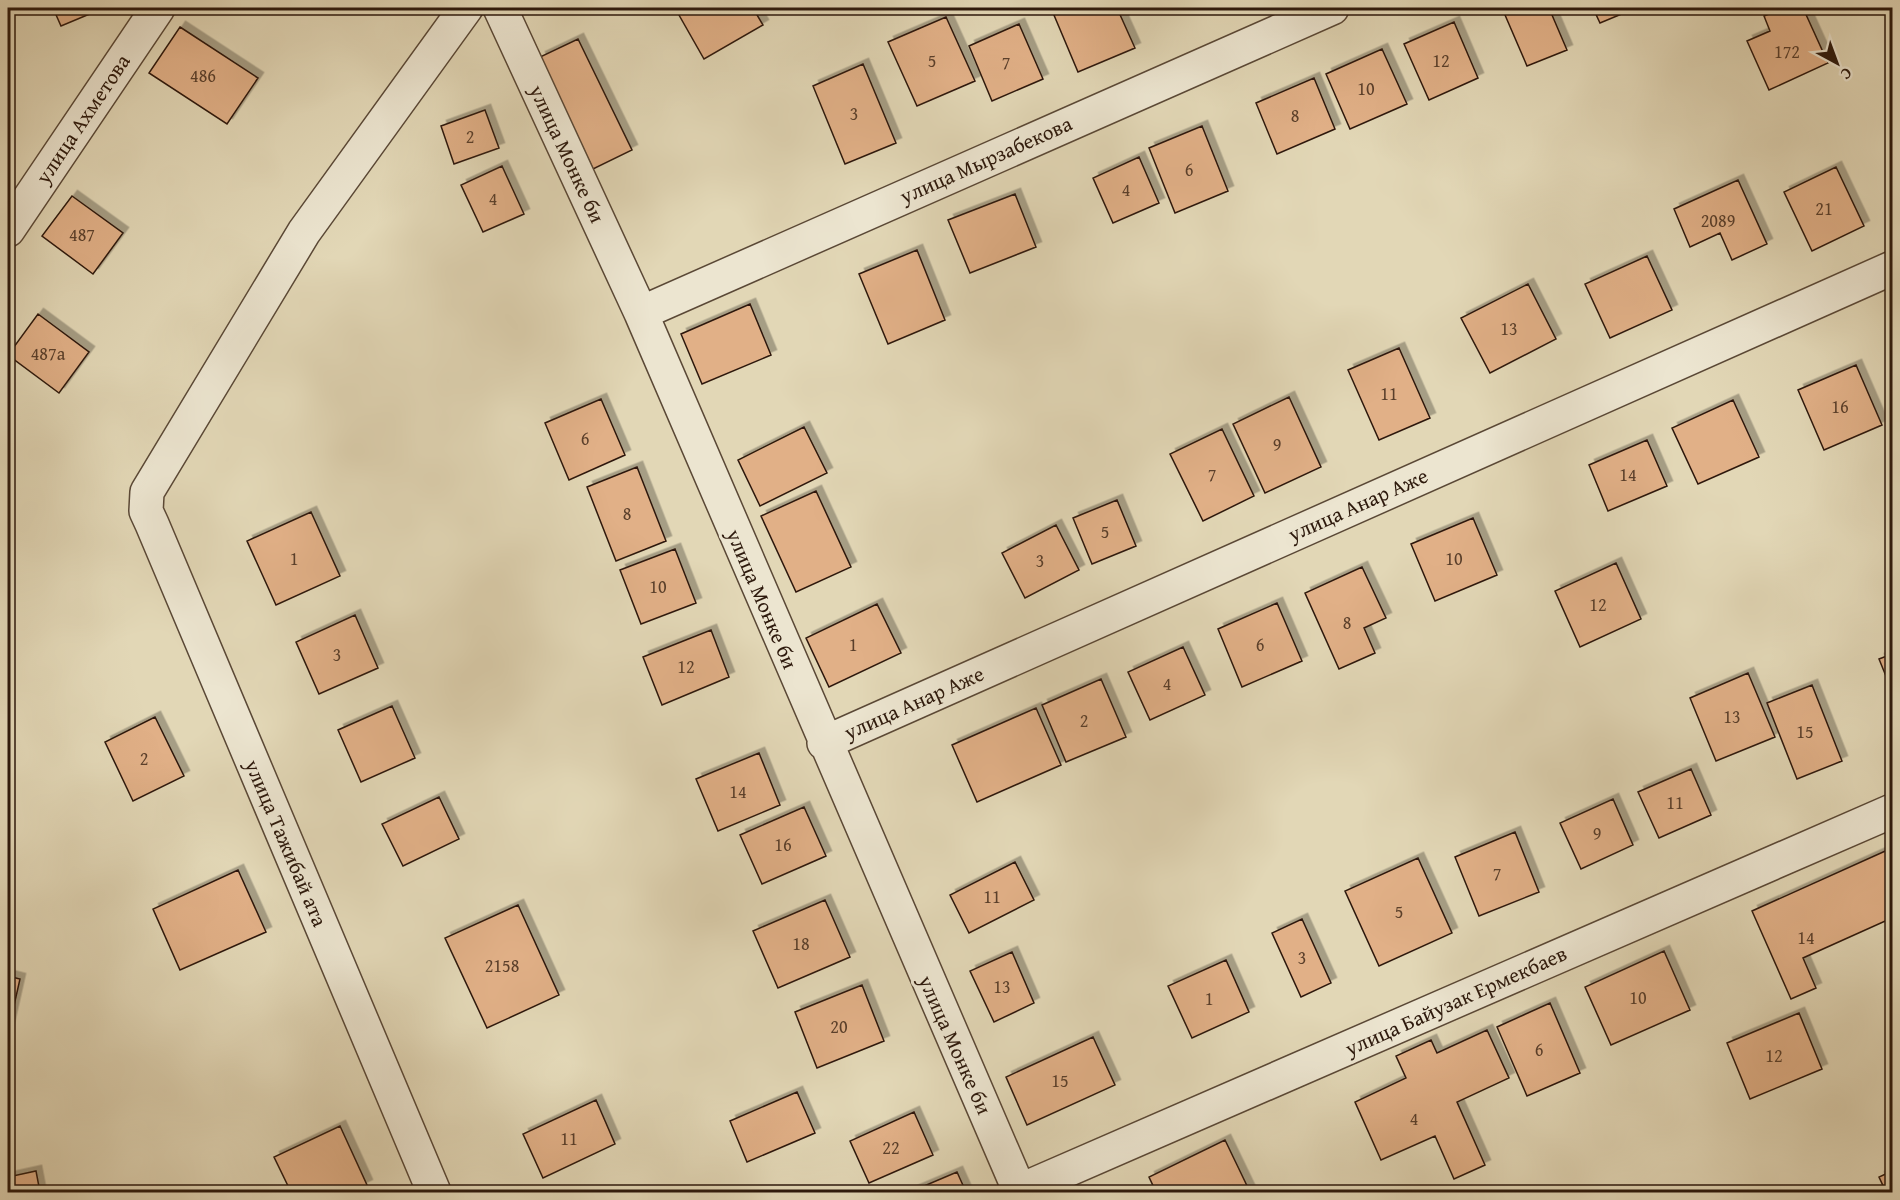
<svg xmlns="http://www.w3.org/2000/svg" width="1900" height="1200" font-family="'Gentium Book Plus',serif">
<defs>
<filter id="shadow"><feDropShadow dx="5.5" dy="-5.5" stdDeviation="0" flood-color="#0004"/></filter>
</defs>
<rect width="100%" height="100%" fill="#e2d7b6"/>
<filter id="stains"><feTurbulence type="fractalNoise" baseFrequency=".00333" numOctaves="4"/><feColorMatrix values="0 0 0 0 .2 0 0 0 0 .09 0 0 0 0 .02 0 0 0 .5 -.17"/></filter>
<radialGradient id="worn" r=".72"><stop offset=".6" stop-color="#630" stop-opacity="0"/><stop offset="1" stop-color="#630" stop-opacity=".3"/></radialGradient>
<!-- building -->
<path fill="#e1b087" stroke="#2d190c" stroke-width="1.5" filter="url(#shadow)" d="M53 8H104L61 26Z
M675 8H753L763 25 704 59Z
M1051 8H1117L1135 48 1078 72Z
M1502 8H1549L1567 50 1527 66Z
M1593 8H1636L1600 23Z
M1784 8H1803L1828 63 1769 90 1747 41 1770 31 1764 16Z
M946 17 975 81 917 106 888 42Z
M1454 22 1478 78 1429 100 1404 44Z
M1019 24 1043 79 992 101 969 46Z
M180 27 258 78 227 124 149 73Z
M578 39 632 150 593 169 540 57Z
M1382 49 1407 104 1350 129 1326 74Z
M863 64 896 143 845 164 813 86Z
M1314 78 1335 129 1277 154 1256 103Z
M485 110 499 148 454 164 441 126Z
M1202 126 1228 191 1175 213 1149 148Z
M1139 157 1159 203 1113 223 1093 178Z
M502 166 524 214 483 232 461 185Z
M1836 167 1864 226 1812 251 1784 192Z
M1738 180 1767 244 1732 260 1720 233 1690 247 1674 209Z
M1015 194 1036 247 970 273 948 220Z
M72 196 123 233 93 274 42 236Z
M917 250 945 320 888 344 859 274Z
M1647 256 1672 310 1610 338 1585 284Z
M1528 284 1556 339 1490 373 1461 318Z
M750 304 771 355 702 384 681 334Z
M38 314 89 352 59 393 8 355Z
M1399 348 1430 418 1379 440 1348 370Z
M1856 365 1882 425 1824 450 1798 390Z
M1289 397 1321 467 1265 493 1233 424Z
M601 399 625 455 569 480 545 423Z
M1733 400 1759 457 1698 484 1672 428Z
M804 427 827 473 760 506 738 460Z
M1222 429 1254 496 1203 521 1170 454Z
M1647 440 1667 486 1608 511 1589 465Z
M637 467 666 541 616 561 587 487Z
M816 491 851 567 796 592 761 516Z
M1117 500 1136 546 1092 564 1073 518Z
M311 512 340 576 276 605 247 541Z
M1473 518 1497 575 1435 601 1411 544Z
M1056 525 1079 570 1025 598 1002 553Z
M675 549 696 603 641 624 620 570Z
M1616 563 1641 619 1580 647 1555 591Z
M1362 567 1386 618 1364 628 1375 653 1339 669 1305 593Z
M1277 603 1302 661 1242 687 1218 629Z
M877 604 901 653 829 687 806 638Z
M355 615 378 668 319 694 296 642Z
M711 630 729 677 662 705 643 657Z
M1183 647 1205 695 1150 720 1128 672Z
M1892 654V691L1879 659Z
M1748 673 1775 737 1716 761 1690 698Z
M1101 679 1126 737 1066 762 1042 705Z
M1812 685 1842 761 1797 779 1767 703Z
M392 706 415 758 361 782 338 730Z
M1036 708 1061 765 977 802 952 745Z
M155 717 184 776 133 801 105 742Z
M759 753 780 805 718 831 696 779Z
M1691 769 1711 815 1659 838 1638 792Z
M439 797 459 839 403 866 382 824Z
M1613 799 1633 845 1581 869 1560 823Z
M804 807 826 856 762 884 740 835Z
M1515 832 1539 892 1479 916 1455 857Z
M1892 848V918L1803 958 1816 988 1791 999 1752 911Z
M1418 858 1452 933 1379 966 1345 891Z
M1015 862 1034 900 969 933 950 895Z
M238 870 266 932 180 970 153 909Z
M825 900 850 957 778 988 753 931Z
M518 905 559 995 487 1028 445 938Z
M1302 919 1331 983 1301 997 1272 933Z
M1664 951 1690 1010 1611 1045 1585 987Z
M1012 952 1034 1003 994 1022 970 971Z
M1226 960 1249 1012 1192 1038 1168 986Z
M8 976 20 979 8 1032Z
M862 985 884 1041 817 1068 795 1012Z
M1550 1003 1580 1073 1527 1096 1497 1027Z
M1799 1013 1822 1069 1750 1099 1727 1043Z
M1487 1030 1509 1078 1457 1102 1485 1165 1454 1179 1435 1136 1381 1160 1355 1102 1406 1078 1396 1056 1431 1040 1437 1053Z
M1093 1037 1115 1085 1027 1125 1006 1077Z
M797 1092 815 1133 747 1162 730 1121Z
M596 1100 615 1144 543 1178 523 1134Z
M914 1112 933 1155 869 1183 850 1141Z
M340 1126 367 1185 352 1192H291L274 1157Z
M1225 1140 1250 1192H1156L1149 1177Z
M36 1171 40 1192H8V1177Z
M1892 1171V1192H1886L1879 1177Z
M957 1172 966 1192H910Z"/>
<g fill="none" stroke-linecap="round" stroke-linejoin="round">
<!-- street casing -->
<g stroke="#5a4836" stroke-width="36">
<path id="street" d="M500 8 641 313 1020 1192
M8 230 158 8
M641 313 1332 8
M824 743 1892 268
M1019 1191 1892 811
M434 1192 152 524 146 511 147 492 304 232 466 8"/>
</g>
<!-- street -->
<use href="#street" stroke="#ece5d0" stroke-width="33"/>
</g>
<g text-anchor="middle" stroke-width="6" stroke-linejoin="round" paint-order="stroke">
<!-- number labels -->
<g font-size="18" fill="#5a3f2b">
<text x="1787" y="58">172</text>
<text x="932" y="67">5</text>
<text x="1441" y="67">12</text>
<text x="1006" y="69">7</text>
<text x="203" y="82">486</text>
<text x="1366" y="95">10</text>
<text x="854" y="120">3</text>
<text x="1295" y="122">8</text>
<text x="470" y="143">2</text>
<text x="1189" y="176">6</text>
<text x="1126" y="196">4</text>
<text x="493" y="205">4</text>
<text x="1824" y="215">21</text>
<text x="1718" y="227">2089</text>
<text x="82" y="241">487</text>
<text x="1509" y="335">13</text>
<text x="48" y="360">487а</text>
<text x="1389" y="400">11</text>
<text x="1840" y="413">16</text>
<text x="585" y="445">6</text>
<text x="1277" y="451">9</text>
<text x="1212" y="481">7</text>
<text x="1628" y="481">14</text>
<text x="627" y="520">8</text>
<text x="1105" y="538">5</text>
<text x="294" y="565">1</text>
<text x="1454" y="565">10</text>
<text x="1040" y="567">3</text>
<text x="658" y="593">10</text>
<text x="1598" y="611">12</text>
<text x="1347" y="629">8</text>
<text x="853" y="651">1</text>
<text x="1260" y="651">6</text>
<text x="337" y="661">3</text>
<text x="686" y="673">12</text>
<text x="1167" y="690">4</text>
<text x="1732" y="723">13</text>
<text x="1084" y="727">2</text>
<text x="1805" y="738">15</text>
<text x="144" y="765">2</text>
<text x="738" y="798">14</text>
<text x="1675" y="809">11</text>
<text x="1597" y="840">9</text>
<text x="783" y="851">16</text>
<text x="1497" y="880">7</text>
<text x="992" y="903">11</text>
<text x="1399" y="918">5</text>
<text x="1806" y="944">14</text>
<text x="801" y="950">18</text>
<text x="1302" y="964">3</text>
<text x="502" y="972">2158</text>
<text x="1002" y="993">13</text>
<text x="1638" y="1004">10</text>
<text x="1209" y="1005">1</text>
<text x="839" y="1033">20</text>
<text x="1539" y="1056">6</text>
<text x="1774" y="1062">12</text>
<text x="1060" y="1087">15</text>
<text x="1414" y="1125">4</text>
<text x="569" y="1145">11</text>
<text x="891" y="1154">22</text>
</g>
<!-- street labels -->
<g font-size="21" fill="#2d190c" stroke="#ece5d0">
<text transform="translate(83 119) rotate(-56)" y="7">улица Ахметова</text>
<text transform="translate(567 154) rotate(65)" y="7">улица Монке би</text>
<text transform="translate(986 160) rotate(-24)" y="7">улица Мырзабекова</text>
<text transform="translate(1358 505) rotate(-24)" y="7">улица Анар Аже</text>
<text transform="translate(762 599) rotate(67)" y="7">улица Монке би</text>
<text transform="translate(914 703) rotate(-24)" y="7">улица Анар Аже</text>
<text transform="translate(286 843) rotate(67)" y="7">улица Тажибай ата</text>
<text transform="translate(1456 1001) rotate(-24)" y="7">улица Байузак Ермекбаев</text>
<text transform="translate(955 1045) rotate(66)" y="7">улица Монке би</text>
</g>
</g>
<!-- margin -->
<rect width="1900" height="1200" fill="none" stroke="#e2d7b6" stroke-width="30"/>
<rect x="9" y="9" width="1882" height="1182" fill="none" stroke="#2d190c" stroke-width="3"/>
<rect x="15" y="15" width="1870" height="1170" fill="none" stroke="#2d190c" stroke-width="1.5"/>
<!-- north arrow -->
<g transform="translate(1837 63) rotate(139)" stroke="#ece5d0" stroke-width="4.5" paint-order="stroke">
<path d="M0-4.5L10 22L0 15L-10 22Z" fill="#2d190c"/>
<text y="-9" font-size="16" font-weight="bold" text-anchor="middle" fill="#2d190c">С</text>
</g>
<rect width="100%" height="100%" filter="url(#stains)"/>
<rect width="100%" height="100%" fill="url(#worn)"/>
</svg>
